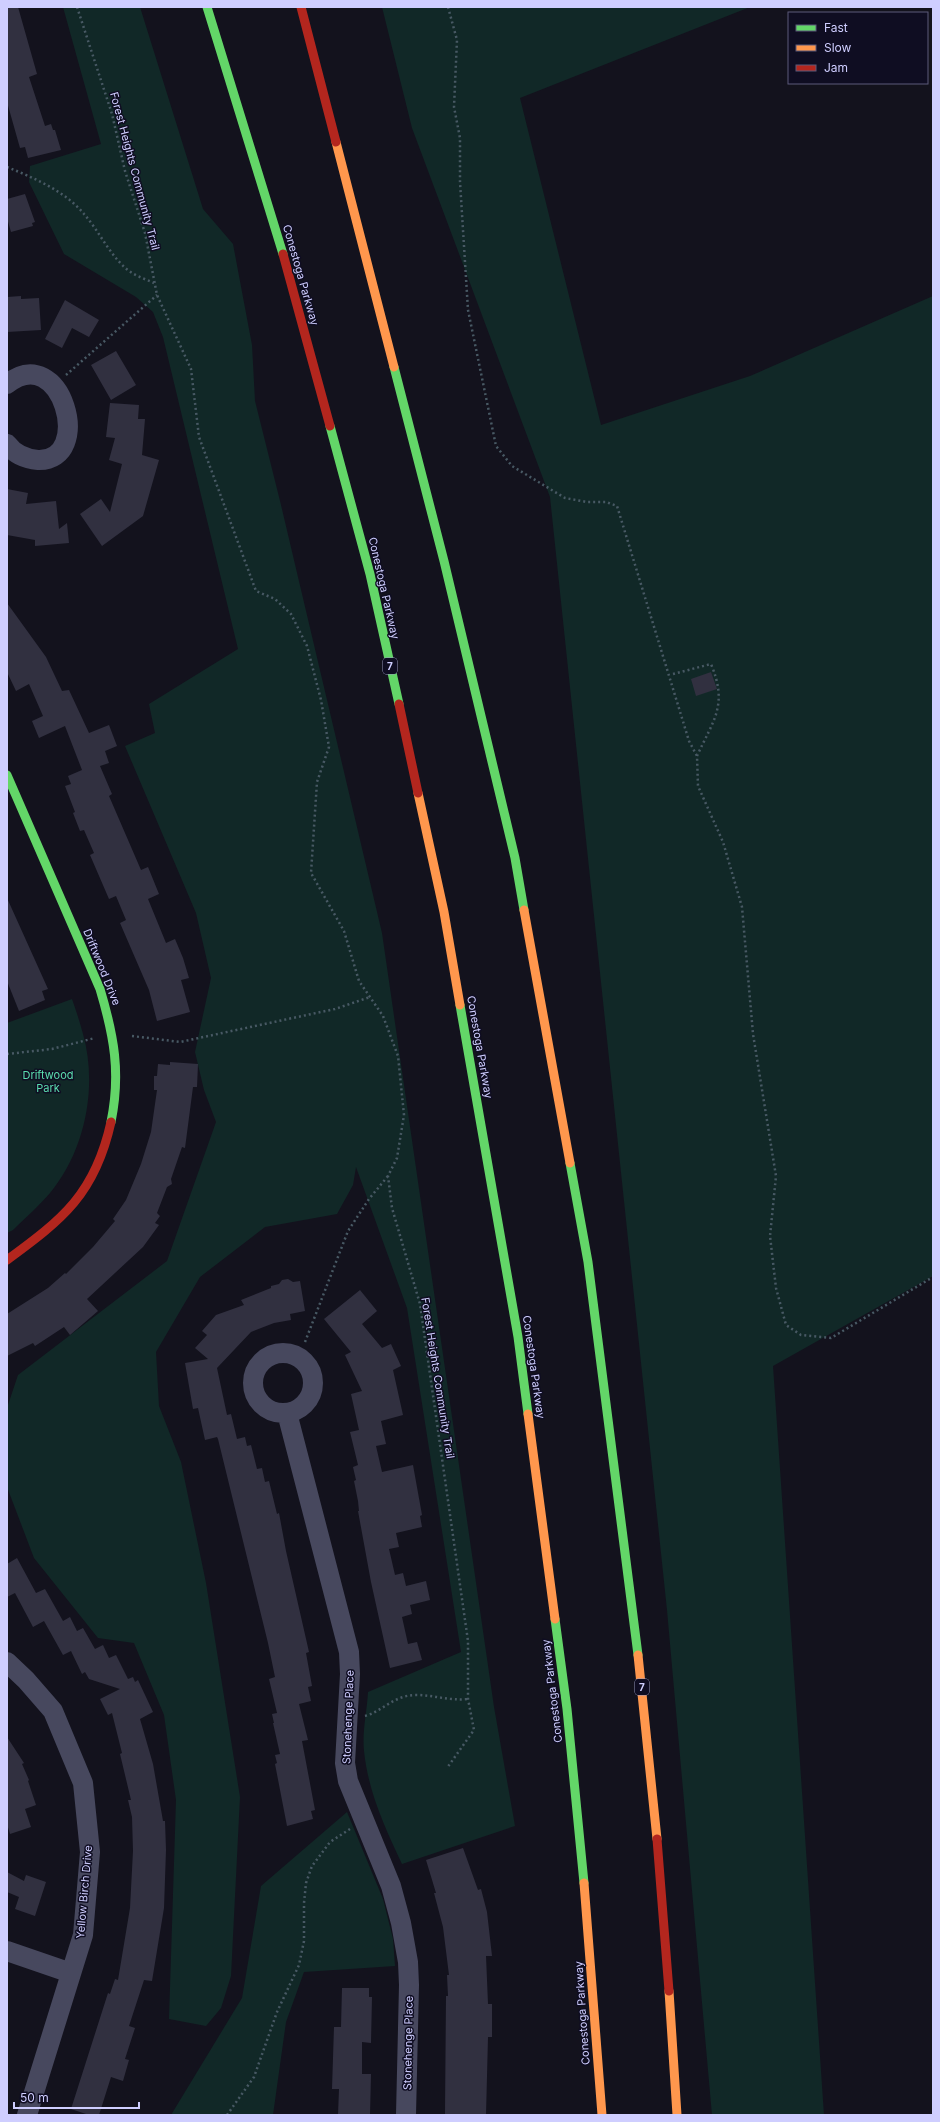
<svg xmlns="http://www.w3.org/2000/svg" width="940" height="2122" font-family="Inter,sans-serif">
<rect width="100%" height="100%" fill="#13121d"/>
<!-- green -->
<path fill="#112827" d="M63 7H140L203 209 233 244 252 345 255 401 281 505 382 933 494 1707 515 1826 402 1864C385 1828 368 1791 364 1751 362 1732 367 1711 368 1692L461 1652 407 1308 356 1167 353 1185 337 1214 265 1227 200 1277 156 1352 159 1406 181 1462 206 1583 240 1797 231 1976 221 2008 206 2026 169 2019 176 1800 164 1715 134 1643 98 1638 34 1558 7 1487V1408L18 1375 167 1261 216 1122 204 1090 195 1052 211 978 196 913 125 746 155 733 149 704 238 649 163 337 153 312 136 297 64 254 29 182 30 166 101 144Z
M382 7H750L520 98 601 425 750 376 933 296V1276L773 1366 824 2115H712L667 1610 550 497 412 128Z
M72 999C76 1011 80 1022 83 1034 98 1087 85 1151 50 1193 39 1206 25 1218 13 1230L7 1233V1023Z
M347 1812 383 1899 393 1939 395 1966 304 1972 286 2022 273 2115H171L242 1998 261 1886Z"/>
<!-- building -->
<path fill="#313040" d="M7 7H18L37 74 29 77 45 126 51 124 53 130H55L61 150 28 158 25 147 20 148 7 102Z
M25 194 35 222 32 223 33 226 11 232 7 218V199Z
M21 296V299L39 298 41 330 7 332V297Z
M65 300 99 320 89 337 72 328 62 348 45 339Z
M116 351 136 385 111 400 91 365Z
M110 403 139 405 138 419H145L142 455 159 460 143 516 102 546 80 514 101 499 110 512 122 464 109 460 115 438 106 437Z
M7 489 28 493 26 504 56 501 59 529 67 523 69 543 35 546V540L7 535Z
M7 603 46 657 62 691 69 690 89 733 109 725 117 746 105 751 109 763 100 766 112 794 109 796 141 870 148 867 159 894 148 899 166 943 175 939 183 958 189 978 181 980 190 1012 157 1021 149 990 120 923 126 920 116 896 109 899 90 855 94 853 84 830 80 831 73 813 75 812 65 786 71 784 68 776 82 770 65 726 39 738 32 721 43 716 29 684 16 691 7 672Z
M711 672 717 689 696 696 691 679Z
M7 898 48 989 42 991 45 1000 19 1011 7 981Z
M170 1062 198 1064 197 1087H193L185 1148 182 1147 171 1179 172 1184 167 1187 157 1213 160 1216 155 1223 159 1225 143 1247 87 1299 98 1311 70 1335 64 1327 35 1346 33 1343 7 1356V1314L48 1288 65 1273 66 1274 93 1247 115 1221 113 1219 126 1200 141 1164 151 1132 157 1090H154V1076H157L158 1064 170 1065Z
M288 1279 293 1282 300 1281 305 1311 290 1314 291 1320 274 1323 251 1332 217 1368 227 1415 231 1414 237 1439 245 1437 247 1446 251 1445 257 1469 262 1468 265 1482 269 1481 277 1514 279 1513 286 1551 309 1652 306 1653 312 1686 308 1687 311 1701 299 1704 308 1740 302 1741 315 1810 311 1811 313 1819 287 1826 275 1764 277 1763 275 1755 280 1754 273 1723H274L272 1714 277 1713 269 1679 275 1677 268 1643 218 1439 217 1437 205 1440 198 1408 193 1409 185 1363 208 1359 195 1348 207 1335 202 1331 216 1315 244 1305 241 1300 271 1288V1286L279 1284 282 1280Z
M360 1290 377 1311 362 1324 382 1348 391 1344 401 1366 393 1370 403 1415 381 1421 386 1444 376 1446 382 1472 413 1465 422 1515 420 1516 422 1527 396 1533 399 1547 389 1549 395 1575 403 1573 406 1586 426 1581 430 1600 410 1605 412 1614 402 1617 408 1644 417 1642 422 1660 390 1668 371 1582 358 1511H359L358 1501 354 1481 356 1480 353 1467 358 1465 350 1432 359 1430 351 1394 362 1391 345 1355 351 1352 324 1319Z
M17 1558 36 1593 45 1589 63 1621 70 1617 77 1631 83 1628 95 1649 103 1645 109 1658 116 1655 128 1679 133 1677 135 1682 138 1680 153 1712 140 1719 153 1764 163 1821H165L166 1850 164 1908 152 1981 144 1980 129 2026 135 2028 125 2059 129 2060 123 2081 111 2077 99 2115H89L71 2109 108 1993 110 1994 115 1979 118 1980 130 1908 133 1851 132 1817 128 1800H131L120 1754 122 1753 112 1713 108 1715 100 1699 120 1689 89 1679 85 1672 82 1674 71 1651 63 1655 44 1621 33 1627 15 1593 7 1597V1564Z
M7 1737 24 1763 22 1764 29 1780 28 1781 36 1805 25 1809 31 1827 10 1834 7 1824Z
M463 1848 478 1890 481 1889 487 1912 492 1956H486L488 2004H492V2037H488L486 2115 445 2114 446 1996H448L447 1975H449L443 1927 434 1893H436L426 1860Z
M7 1872 24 1881 26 1875 46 1882 35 1916 15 1909 19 1897 7 1892Z
M342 1988H369V1997H372L371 2043 362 2042V2074H371L370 2115H338L339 2089H332L334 2027H341Z"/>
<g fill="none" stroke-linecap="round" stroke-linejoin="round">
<!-- path -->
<path stroke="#485964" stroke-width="2.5" stroke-dasharray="2 3" stroke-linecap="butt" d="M77 7 112 114 125 171 145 233 157 295 191 369 199 437 256 591 275 599 291 614 307 646 321 700 329 747 317 782 311 873 344 931 359 981 383 1016 398 1056 404 1115 397 1158 388 1176 392 1208 420 1304 468 1641V1699L474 1730 447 1768
M448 7 457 40 454 107 460 138V182L468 310 496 446 512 466 565 498 587 502H606L617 506 689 741 697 756 698 786 723 842 742 907 753 1034 776 1176 770 1236 776 1288 786 1325 801 1335 831 1338 933 1277
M7 167C34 178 65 191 84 214 100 232 112 260 132 273 139 277 147 280 154 283
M66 375 157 295
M673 674 711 664C728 705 714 719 697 756
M132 1036 180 1042 335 1009 370 997
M7 1054 52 1049 95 1038
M305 1342 348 1231 369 1199 388 1176
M365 1716C383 1711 394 1695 416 1695 434 1695 448 1701 468 1699
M227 2115 254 2077 277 2012 299 1965 304 1941V1903L306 1883 312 1866 330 1842 350 1829"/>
<!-- street -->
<path stroke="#47485e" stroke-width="20" d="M7 384C62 340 95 462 38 460 25 459 15 455 7 444
M253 1383a30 30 0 1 1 60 0a30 30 0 1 1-60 0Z
M287 1413 349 1652 350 1674 345 1763 348 1781 391 1886 401 1923 408 1962 409 1985 406 2115
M7 1662 26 1680 53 1711 83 1783 90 1852 83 1935 27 2115
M7 1951 71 1973"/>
<!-- fast -->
<path stroke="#63d668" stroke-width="9" d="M207 7 283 254
M394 367 444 561 515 858 524 910
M330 426 370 574 399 704
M7 775 100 989C114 1036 121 1073 111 1122
M460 1005 518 1337 528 1414
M570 1163 588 1262 638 1655
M555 1619 567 1709 584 1883"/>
<!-- slow -->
<path stroke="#ff974d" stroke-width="9" d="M336 142 394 367
M418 793 444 912 460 1005
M524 910 570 1163
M528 1414 555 1619
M638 1655 657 1839
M584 1883 602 2115
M669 1991 677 2115"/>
<!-- jam -->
<path stroke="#b3261e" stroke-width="9" d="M301 7 336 142
M283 254 330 426
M399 704 418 793
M7 1260C63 1219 95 1194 111 1122
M657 1839 669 1991"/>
</g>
<g text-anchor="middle" stroke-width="3" stroke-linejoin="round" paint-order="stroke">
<!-- shield labels -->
<g fill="#0f0d22" stroke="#9594bd" stroke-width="1">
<rect x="383" y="658" width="14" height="16" rx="3"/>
<rect x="635" y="1679" width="14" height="16" rx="3"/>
</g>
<g font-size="10" font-weight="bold" fill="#cfceff">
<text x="390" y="670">7</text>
<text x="642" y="1691">7</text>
</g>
<!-- street labels -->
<g font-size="11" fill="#cfceff" stroke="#0f0d22">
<text transform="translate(135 171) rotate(75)" y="4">Forest Heights Community Trail</text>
<text transform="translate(301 275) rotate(74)" y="4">Conestoga Parkway</text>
<text transform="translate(384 588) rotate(77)" y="4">Conestoga Parkway</text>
<text transform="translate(102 967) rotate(68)" y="4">Driftwood Drive</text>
<text transform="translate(480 1047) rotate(80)" y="4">Conestoga Parkway</text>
<text transform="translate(534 1367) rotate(82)" y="4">Conestoga Parkway</text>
<text transform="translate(438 1378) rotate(81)" y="4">Forest Heights Community Trail</text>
<text transform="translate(552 1691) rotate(-97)" y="4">Conestoga Parkway</text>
<text transform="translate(348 1717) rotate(-88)" y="4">Stonehenge Place</text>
<text transform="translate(84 1892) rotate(-85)" y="4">Yellow Birch Drive</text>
<text transform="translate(582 2013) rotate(-94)" y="4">Conestoga Parkway</text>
<text transform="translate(408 2043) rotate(-89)" y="4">Stonehenge Place</text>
</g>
<!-- park labels -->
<g font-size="11" fill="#5bdeaf" stroke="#0f0d22">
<text x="48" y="1079">Driftwood<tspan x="48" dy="13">Park</tspan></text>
</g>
</g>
<!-- border -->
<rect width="940" height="2122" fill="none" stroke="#cfceff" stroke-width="16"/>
<!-- legend -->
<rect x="788" y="12" width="140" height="72" fill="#0f0d22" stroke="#5c5a7a"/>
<rect x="796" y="25" width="20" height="6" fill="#63d668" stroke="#5c5a7a"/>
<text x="824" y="32" font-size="12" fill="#cfceff">Fast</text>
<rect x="796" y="45" width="20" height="6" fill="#ff974d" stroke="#5c5a7a"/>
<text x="824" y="52" font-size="12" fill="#cfceff">Slow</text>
<rect x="796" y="65" width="20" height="6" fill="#b3261e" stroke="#5c5a7a"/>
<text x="824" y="72" font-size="12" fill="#cfceff">Jam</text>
<!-- scale -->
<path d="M14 2102v6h125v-6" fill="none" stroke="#cfceff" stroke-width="2"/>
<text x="20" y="2102" font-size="12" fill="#cfceff" stroke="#0f0d22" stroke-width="3" paint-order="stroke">50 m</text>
</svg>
